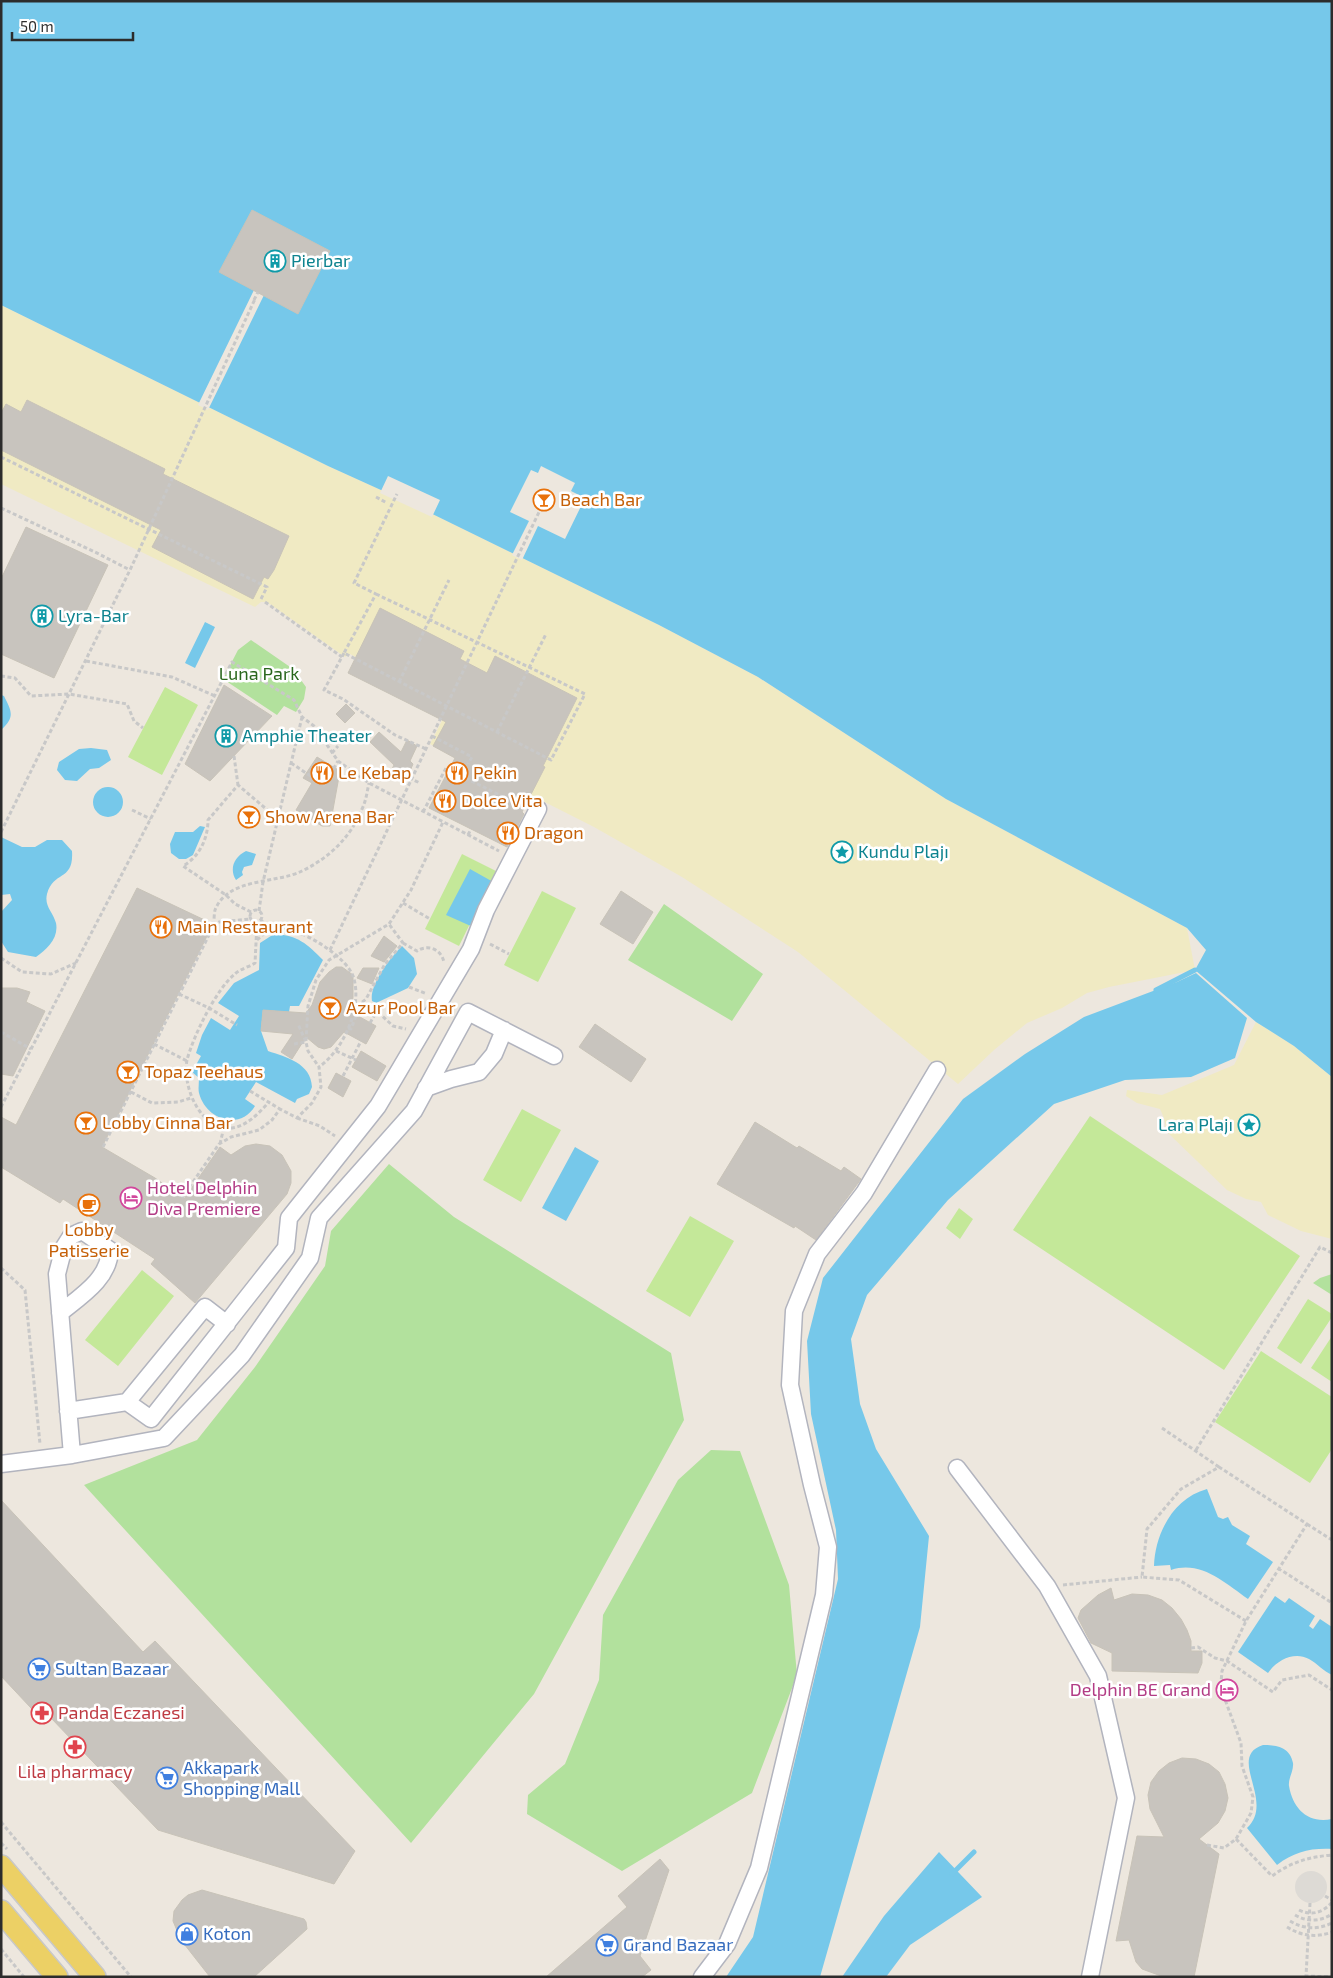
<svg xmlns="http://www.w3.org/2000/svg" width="1333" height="1978" font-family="'Exo 2',sans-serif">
<rect width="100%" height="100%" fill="#ede7de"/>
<!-- green -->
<path fill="#b2e19d" d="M251 640 293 669 306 687 304 699 296 712 284 706 277 715 223 679 238 650Z
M664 904 763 974 732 1021 628 960Z
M389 1164 454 1217 671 1353 684 1420 534 1694 411 1843 84 1485 197 1440 255 1367 325 1266 331 1231Z
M1332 1274V1295L1313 1283 1320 1278Z
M711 1450 740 1451 789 1585 797 1675 752 1793 622 1871 527 1814 528 1795 565 1764 599 1680 603 1615 678 1480Z"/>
<!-- sand -->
<path fill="#f0eac3" d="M1 305 328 466 414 505 659 625 758 677 946 799 1187 928 1195 970 1109 987 1087 993 1062 1008 1027 1023 994 1050 958 1084 798 952 682 877 594 827 430 744 449 707 350 654 345 657 267 602H261L255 607 1 484Z
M1256 1022 1294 1046 1332 1077V1239L1301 1231 1268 1215 1261 1202 1246 1199 1227 1190 1167 1132 1164 1118 1160 1109 1137 1103 1126 1096 1127 1090 1162 1095 1234 1065Z"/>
<!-- pitch -->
<path fill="#c4e899" d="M165 687 198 705 162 775 128 757Z
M462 854 496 871 459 946 425 929Z
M542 891 576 908 538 982 504 965Z
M522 1109 561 1130 521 1202 483 1180Z
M1090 1116 1300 1256 1224 1370 1013 1230Z
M959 1208 973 1219 960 1239 946 1228Z
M690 1216 734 1241 690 1317 646 1291Z
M142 1270 174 1296 118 1366 85 1340Z
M1308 1299 1332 1314V1317L1301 1364 1277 1348Z
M1332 1336V1382L1311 1368Z
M1261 1351 1332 1397V1449L1310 1483 1215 1422Z"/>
<!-- plaza -->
<path fill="#dddad5" d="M1295 1887a16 16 0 1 1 32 0a16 16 0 1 1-32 0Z"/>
<!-- water -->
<path fill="#76c8ea" d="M1 1H1332V1077L1294 1046 1256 1022 1195 970 1206 950 1187 928 946 799 758 677 659 625 414 505 328 466 1 305Z
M205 622 215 627 195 668 185 663Z
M1 695 4 696C12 712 15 717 1 730Z
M91 748 107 750 111 760 99 768 90 769 77 781 65 780 57 770 59 762 79 749Z
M93 802a15 15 0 1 1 30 0a15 15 0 1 1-30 0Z
M200 826 205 827 193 855 186 859H179L171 853 170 844 175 832H193Z
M1 837 22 847H35L47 840H62L72 851C74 882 54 870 47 894 44 906 53 912 56 923 59 938 47 949 36 957L8 952 1 941V912L12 900 10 894 1 895Z
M246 851 256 854 252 865 244 867 242 872 243 875 236 880C229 869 234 857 246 851Z
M470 869 495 883 473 927 446 915Z
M274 934C298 935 307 944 323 960L299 1006H290L289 1012 263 1010 261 1031 268 1051C286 1057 311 1063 312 1087L309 1094 297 1099 295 1103 256 1082 245 1099 255 1106C240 1131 206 1120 199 1093 198 1089 199 1083 199 1078L192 1072 201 1056 196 1053 202 1035 211 1018 230 1030 239 1016 218 1003 234 983 259 970 260 943Z
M402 946 414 958 417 974 408 988 376 1003 372 1001C369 985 391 957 402 946Z
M1196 973 1247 1018 1235 1058 1191 1077 1125 1080 1054 1104 948 1200 867 1295 851 1339 860 1404 876 1449 929 1536 920 1627 820 1977H726L753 1937 838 1579 836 1530 811 1414 807 1341 823 1278 963 1099 1025 1054 1084 1017 1177 982Z
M575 1147 599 1161 566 1221 542 1208Z
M1207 1489 1218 1517 1223 1519 1228 1517 1232 1525 1250 1536 1246 1544 1273 1562 1248 1599C1225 1583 1201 1560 1171 1570L1170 1565 1154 1566C1155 1534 1173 1498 1207 1489Z
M1275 1596 1285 1603 1289 1598 1315 1616 1309 1626 1313 1629 1320 1619 1332 1627V1675C1323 1671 1318 1664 1309 1659 1294 1651 1277 1660 1268 1673L1238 1652Z
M1263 1745C1276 1745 1290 1747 1293 1763 1294 1771 1288 1778 1289 1786 1293 1809 1308 1824 1332 1819V1849C1310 1848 1294 1852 1277 1865L1247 1828C1276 1801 1226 1757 1263 1745Z
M939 1852 982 1897 910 1945 886 1977H842L884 1916Z"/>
<!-- pier -->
<path fill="#ede7de" d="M254 290 264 295 208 410 198 405Z
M541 466 575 483 571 491 585 498 565 539 538 526 522 560 512 555 529 521 510 512 531 470 538 473Z
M388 476 440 500 432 517 380 493Z"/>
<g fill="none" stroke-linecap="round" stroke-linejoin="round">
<!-- stream -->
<path stroke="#76c8ea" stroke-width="5" d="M1156 990 1195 970
M952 1874 974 1852"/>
</g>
<!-- building -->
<path fill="#c8c4be" stroke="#c8c3b8" d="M252 210 330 251 298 314 219 272Z
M27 400 165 469 163 474 289 536 274 570 268 579 264 577 253 599 152 547 161 530 1 450V413L6 404 21 412Z
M26 527 108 565 54 678 1 654V579Z
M380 608 464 651 460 659 487 673 495 656 577 698 543 766 545 767 522 812 524 814 507 847 429 808 455 758 433 746 446 722 348 673Z
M224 685 272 716 210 781 185 764Z
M346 704 355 713 345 723 336 714Z
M379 732 401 752 407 740 417 746 410 761 413 764 406 780 390 773 394 765 370 742Z
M317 757 340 771 330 826H322L296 810 312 783 303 778Z
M137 888 213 924 102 1147 155 1178 184 1199 220 1147 231 1155 245 1146 256 1144 270 1146 282 1155 291 1171V1183L287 1194 195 1303 151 1264 155 1259 63 1199 60 1203 1 1167V1117L16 1125Z
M621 891 653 912 633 944 600 924Z
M384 936 397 946 384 962 371 956Z
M336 967H342L353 975V997L351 1012 376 1026 366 1044 344 1032 331 1047 324 1049 318 1047 306 1037 292 1059 281 1052 293 1034 261 1031 263 1010 306 1013 312 1005 320 982 329 972Z
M363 968H379L372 984 357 978Z
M1 988H17L30 992 26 1002 45 1011 13 1076 1 1074Z
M595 1024 646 1059 631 1082 579 1047Z
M361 1051 386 1066 377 1081 352 1067Z
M336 1073 351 1081 343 1097 328 1088Z
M755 1122 797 1148 799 1146 841 1171 844 1167 861 1179 816 1240 795 1226 794 1228 717 1184Z
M1 1500 143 1652 155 1641 355 1851 334 1884 158 1830 51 1718 45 1723 1 1676Z
M1111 1588 1114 1600 1132 1594 1148 1595 1162 1600 1172 1608 1181 1619 1187 1630 1191 1641V1651H1202V1663L1198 1673 1112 1671V1653L1091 1643 1078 1618 1081 1610 1098 1595Z
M1182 1758 1196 1759 1209 1764 1219 1772 1225 1784 1228 1798 1225 1811 1218 1823 1199 1839 1219 1854 1194 1977H1164L1142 1969 1136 1962 1129 1940 1116 1941 1137 1836 1164 1837 1150 1809 1148 1795 1151 1782 1159 1771 1169 1763Z
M660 1859 669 1870 640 1956 651 1970 642 1977H546L627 1907 618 1896Z
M202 1890 304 1919 306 1922 307 1929 254 1977H210L181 1940 173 1921 174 1911 182 1900 188 1895Z"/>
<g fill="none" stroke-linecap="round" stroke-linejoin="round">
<!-- minor casing -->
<g stroke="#b2b4be" stroke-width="19">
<path id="minor" d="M426 1088 451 1079 479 1072 494 1054 504 1030
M127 1402 205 1307 227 1324
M68 1411 127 1402 151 1419 286 1248 289 1218 378 1106 471 949 486 910 538 809
M72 1455 164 1438 242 1355 310 1258 319 1218 414 1111 468 1012 554 1056
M1 1464 72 1455 57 1274 64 1247 71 1236 82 1231 110 1250C109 1279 81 1296 60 1313
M957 1468 1047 1586 1098 1676 1126 1798 1090 1977
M702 1977 727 1944 759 1868 824 1595 828 1547 812 1485 790 1385 794 1311 817 1254 864 1193 937 1070"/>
</g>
<!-- major casing -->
<g stroke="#c8c8c8" stroke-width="24">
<path id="major" d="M1 1866 95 1977
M1 1911 57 1977"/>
</g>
<!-- path -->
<path stroke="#c8c8c8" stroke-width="3" stroke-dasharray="4 2.5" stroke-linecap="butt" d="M254 300 258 292
M1 457 267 587 261 599
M376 497 387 503
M1 508 95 552 130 570
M376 594 585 694 551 760 344 653 376 594 354 583 397 494
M265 602 342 657
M344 653 324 690 343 699 395 735 426 749
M86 661 172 677 215 696
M1 676 15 678 31 696 69 694 127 704 134 721 143 728
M399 682 449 580
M497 732 546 634
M432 736 472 757 468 764
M332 753 338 746
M234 756 238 785
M291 763 324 785 338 761
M403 775 420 783
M132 810 151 819
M423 812 446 768 517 804
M1 832 130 570 255 299
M468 835 471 829
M403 903 430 919
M250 916a6 6 0 1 1 12 0a6 6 0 1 1-12 0Z
M259 911 263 882 302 717
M251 912 235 904 226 895 183 866C199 857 208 839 208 820L238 785 278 819
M261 920 269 929C274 929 280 928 285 929 305 931 349 958 354 979 362 1009 343 1050 319 1067
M257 923 255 963C249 967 240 969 235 974 216 989 193 1037 187 1060 182 1086 200 1131 232 1128 247 1126 259 1113 269 1102
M214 925C214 921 214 914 215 910 228 877 276 884 302 871 329 858 351 837 362 809 366 801 367 792 369 783
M257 940 269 929
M403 943 417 951C428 944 441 949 444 962
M490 944 509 954
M330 950 540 510
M1 958 22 972 51 974 76 963
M409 987 427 994
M179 994 209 1008 237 1025
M361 1003 377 1011 393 1026 406 1029
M370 1023 377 1011
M348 1028 351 1029 361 1003 366 999 385 964 403 943 389 924
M1 1032 31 1049
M154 1044 187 1061
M294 1044 306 1042 298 1024
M336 1051 356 1060
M343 1076 361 1041
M250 1091 280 1109
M131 1092 152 1103 178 1102 191 1098
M1 1107 232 662 294 700 302 717 314 726 338 761 369 783 499 851
M297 1118 320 1126 335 1136
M220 1144 224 1127
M103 1147 214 925 219 922 250 919
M182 1198 219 1144 231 1137 259 1130 272 1120 280 1109 297 1118 312 1103 321 1087 319 1067 308 1051 306 1042 308 1006 316 980 329 960 389 924 411 890 443 822
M1 1268 25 1290 40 1444
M1162 1428 1219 1467
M1196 1450 1320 1247 1332 1253
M1307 1524 1332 1540
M1278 1568 1332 1603
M1063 1585 1142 1577
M1191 1648 1198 1647 1215 1658 1227 1661 1273 1692 1282 1680 1309 1675 1332 1690
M1 1822 131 1977
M1236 1839 1272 1876C1291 1862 1309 1857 1332 1855
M1 1843 7 1849
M1207 1845 1224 1848 1236 1839 1251 1813 1253 1797 1242 1766 1241 1743 1223 1694 1221 1683 1222 1671 1246 1621 1307 1524 1219 1467 1181 1489 1147 1529 1142 1577 1179 1580 1246 1621
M1325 1896 1332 1900
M1310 1903 1306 1976 1332 1977
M1299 1910C1311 1916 1323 1913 1332 1902
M1295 1915C1307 1922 1320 1922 1332 1914
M1290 1921C1303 1929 1318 1930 1332 1923
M1287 1927C1301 1936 1316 1938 1332 1932
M1 1949 24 1977"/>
<!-- minor -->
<use href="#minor" stroke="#fff" stroke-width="16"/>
<!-- major -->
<use href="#major" stroke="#ecd065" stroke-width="21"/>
</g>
<!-- icons -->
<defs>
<g id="building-ring" transform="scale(1.125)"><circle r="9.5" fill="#fff" stroke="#0f9aa8" stroke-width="1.5"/><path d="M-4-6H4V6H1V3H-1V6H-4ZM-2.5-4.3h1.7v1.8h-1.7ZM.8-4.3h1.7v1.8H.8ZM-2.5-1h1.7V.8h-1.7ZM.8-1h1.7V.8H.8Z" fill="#0f9aa8"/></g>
<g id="bar-ring" transform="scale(1.125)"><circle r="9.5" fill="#fff" stroke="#e8710a" stroke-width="1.5"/><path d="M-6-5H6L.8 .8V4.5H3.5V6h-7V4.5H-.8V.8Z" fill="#e8710a"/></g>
<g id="restaurant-ring" transform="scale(1.125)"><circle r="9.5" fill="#fff" stroke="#e8710a" stroke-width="1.5"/><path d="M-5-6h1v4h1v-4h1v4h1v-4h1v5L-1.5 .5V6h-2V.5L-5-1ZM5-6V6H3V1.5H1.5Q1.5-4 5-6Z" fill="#e8710a"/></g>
<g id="sight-ring" transform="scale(1.125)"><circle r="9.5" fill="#fff" stroke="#0f9aa8" stroke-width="1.5"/><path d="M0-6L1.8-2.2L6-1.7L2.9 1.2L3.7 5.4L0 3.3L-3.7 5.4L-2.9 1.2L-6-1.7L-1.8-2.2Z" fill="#0f9aa8"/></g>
<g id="hotel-ring" transform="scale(1.125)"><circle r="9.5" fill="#fff" stroke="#d1479c" stroke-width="1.5"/><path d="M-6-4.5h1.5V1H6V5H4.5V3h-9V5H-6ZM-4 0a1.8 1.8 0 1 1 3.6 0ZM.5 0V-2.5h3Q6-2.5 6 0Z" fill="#d1479c"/></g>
<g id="cafe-ring" transform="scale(1.125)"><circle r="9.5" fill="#fff" stroke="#e8710a" stroke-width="1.5"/><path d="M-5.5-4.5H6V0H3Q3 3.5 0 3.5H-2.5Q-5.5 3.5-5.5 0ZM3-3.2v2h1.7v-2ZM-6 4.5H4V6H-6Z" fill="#e8710a"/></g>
<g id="supermarket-ring" transform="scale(1.125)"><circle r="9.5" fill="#fff" stroke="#3f7fe0" stroke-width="1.5"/><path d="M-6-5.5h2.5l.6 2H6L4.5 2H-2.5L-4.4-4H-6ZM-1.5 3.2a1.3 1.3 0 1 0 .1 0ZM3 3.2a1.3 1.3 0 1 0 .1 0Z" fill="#3f7fe0"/></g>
<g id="pharmacy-ring" transform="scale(1.125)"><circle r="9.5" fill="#fff" stroke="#e0444e" stroke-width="1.5"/><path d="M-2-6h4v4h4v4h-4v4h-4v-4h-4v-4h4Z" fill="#e0444e"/></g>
<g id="shop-ring" transform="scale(1.125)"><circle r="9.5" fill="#fff" stroke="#3f7fe0" stroke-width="1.5"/><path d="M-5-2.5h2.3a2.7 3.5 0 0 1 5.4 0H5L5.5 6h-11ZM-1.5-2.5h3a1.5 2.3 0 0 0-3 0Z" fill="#3f7fe0"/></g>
</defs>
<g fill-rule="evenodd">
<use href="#building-ring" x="275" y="261"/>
<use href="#bar-ring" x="544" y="500"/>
<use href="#building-ring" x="42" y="616"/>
<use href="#building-ring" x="226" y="736"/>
<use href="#restaurant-ring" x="322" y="773"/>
<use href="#restaurant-ring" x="457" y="773"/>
<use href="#restaurant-ring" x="445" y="801"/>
<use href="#bar-ring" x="249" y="817"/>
<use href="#restaurant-ring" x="508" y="833"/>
<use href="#sight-ring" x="842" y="852"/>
<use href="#restaurant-ring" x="161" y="927"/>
<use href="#bar-ring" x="330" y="1008"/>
<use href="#bar-ring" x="128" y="1072"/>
<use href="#bar-ring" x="86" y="1123"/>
<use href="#sight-ring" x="1249" y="1125"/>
<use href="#hotel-ring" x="131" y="1198"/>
<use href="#cafe-ring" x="89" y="1205"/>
<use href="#supermarket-ring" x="39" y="1669"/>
<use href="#hotel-ring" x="1227" y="1690"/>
<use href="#pharmacy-ring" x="42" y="1713"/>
<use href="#pharmacy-ring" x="75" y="1747"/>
<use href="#supermarket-ring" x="167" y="1778"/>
<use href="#shop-ring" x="187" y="1934"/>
<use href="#supermarket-ring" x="607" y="1945"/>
</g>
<g text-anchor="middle" stroke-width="5" stroke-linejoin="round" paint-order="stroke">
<!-- culture labels -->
<g font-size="18" fill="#0d838f" stroke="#fff" text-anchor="start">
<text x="291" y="267">Pierbar</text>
<text x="58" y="622">Lyra-Bar</text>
<text x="242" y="742">Amphie Theater</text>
<text x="858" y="858">Kundu Plajı</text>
<text x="1233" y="1131" text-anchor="end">Lara Plajı</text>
</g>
<!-- food labels -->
<g font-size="18" fill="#c56008" stroke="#fff" text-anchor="start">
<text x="560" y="506">Beach Bar</text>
<text x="338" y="779">Le Kebap</text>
<text x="473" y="779">Pekin</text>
<text x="461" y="807">Dolce Vita</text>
<text x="265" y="823">Show Arena Bar</text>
<text x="524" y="839">Dragon</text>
<text x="177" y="933">Main Restaurant</text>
<text x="346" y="1014">Azur Pool Bar</text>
<text x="144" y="1078">Topaz Teehaus</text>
<text x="102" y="1129">Lobby Cinna Bar</text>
<text x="89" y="1236" text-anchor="middle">Lobby<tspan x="89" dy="21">Patisserie</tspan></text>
</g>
<!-- park labels -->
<g font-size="18" fill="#2a671d" stroke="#fff">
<text x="259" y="680">Luna Park</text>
</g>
<!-- hotel labels -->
<g font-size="18" fill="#b23c85" stroke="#fff" text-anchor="start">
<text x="147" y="1194">Hotel Delphin<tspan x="147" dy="21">Diva Premiere</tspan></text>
<text x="1211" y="1696" text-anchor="end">Delphin BE Grand</text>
</g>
<!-- shop labels -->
<g font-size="18" fill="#366cbe" stroke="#fff" text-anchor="start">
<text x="55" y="1675">Sultan Bazaar</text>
<text x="183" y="1774">Akkapark<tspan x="183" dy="21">Shopping Mall</tspan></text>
<text x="203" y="1940">Koton</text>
<text x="623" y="1951">Grand Bazaar</text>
</g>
<!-- health labels -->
<g font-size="18" fill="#be3a42" stroke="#fff" text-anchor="start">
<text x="58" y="1719">Panda Eczanesi</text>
<text x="75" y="1778" text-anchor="middle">Lila pharmacy</text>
</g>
</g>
<!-- border -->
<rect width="1333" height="1978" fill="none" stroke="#2c2c2c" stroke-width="5"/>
<!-- scale -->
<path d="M12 32v8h121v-8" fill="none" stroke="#2c2c2c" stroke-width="2.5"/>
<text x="20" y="32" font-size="15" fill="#2c2c2c" stroke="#ffffff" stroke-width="4" paint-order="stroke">50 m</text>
</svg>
